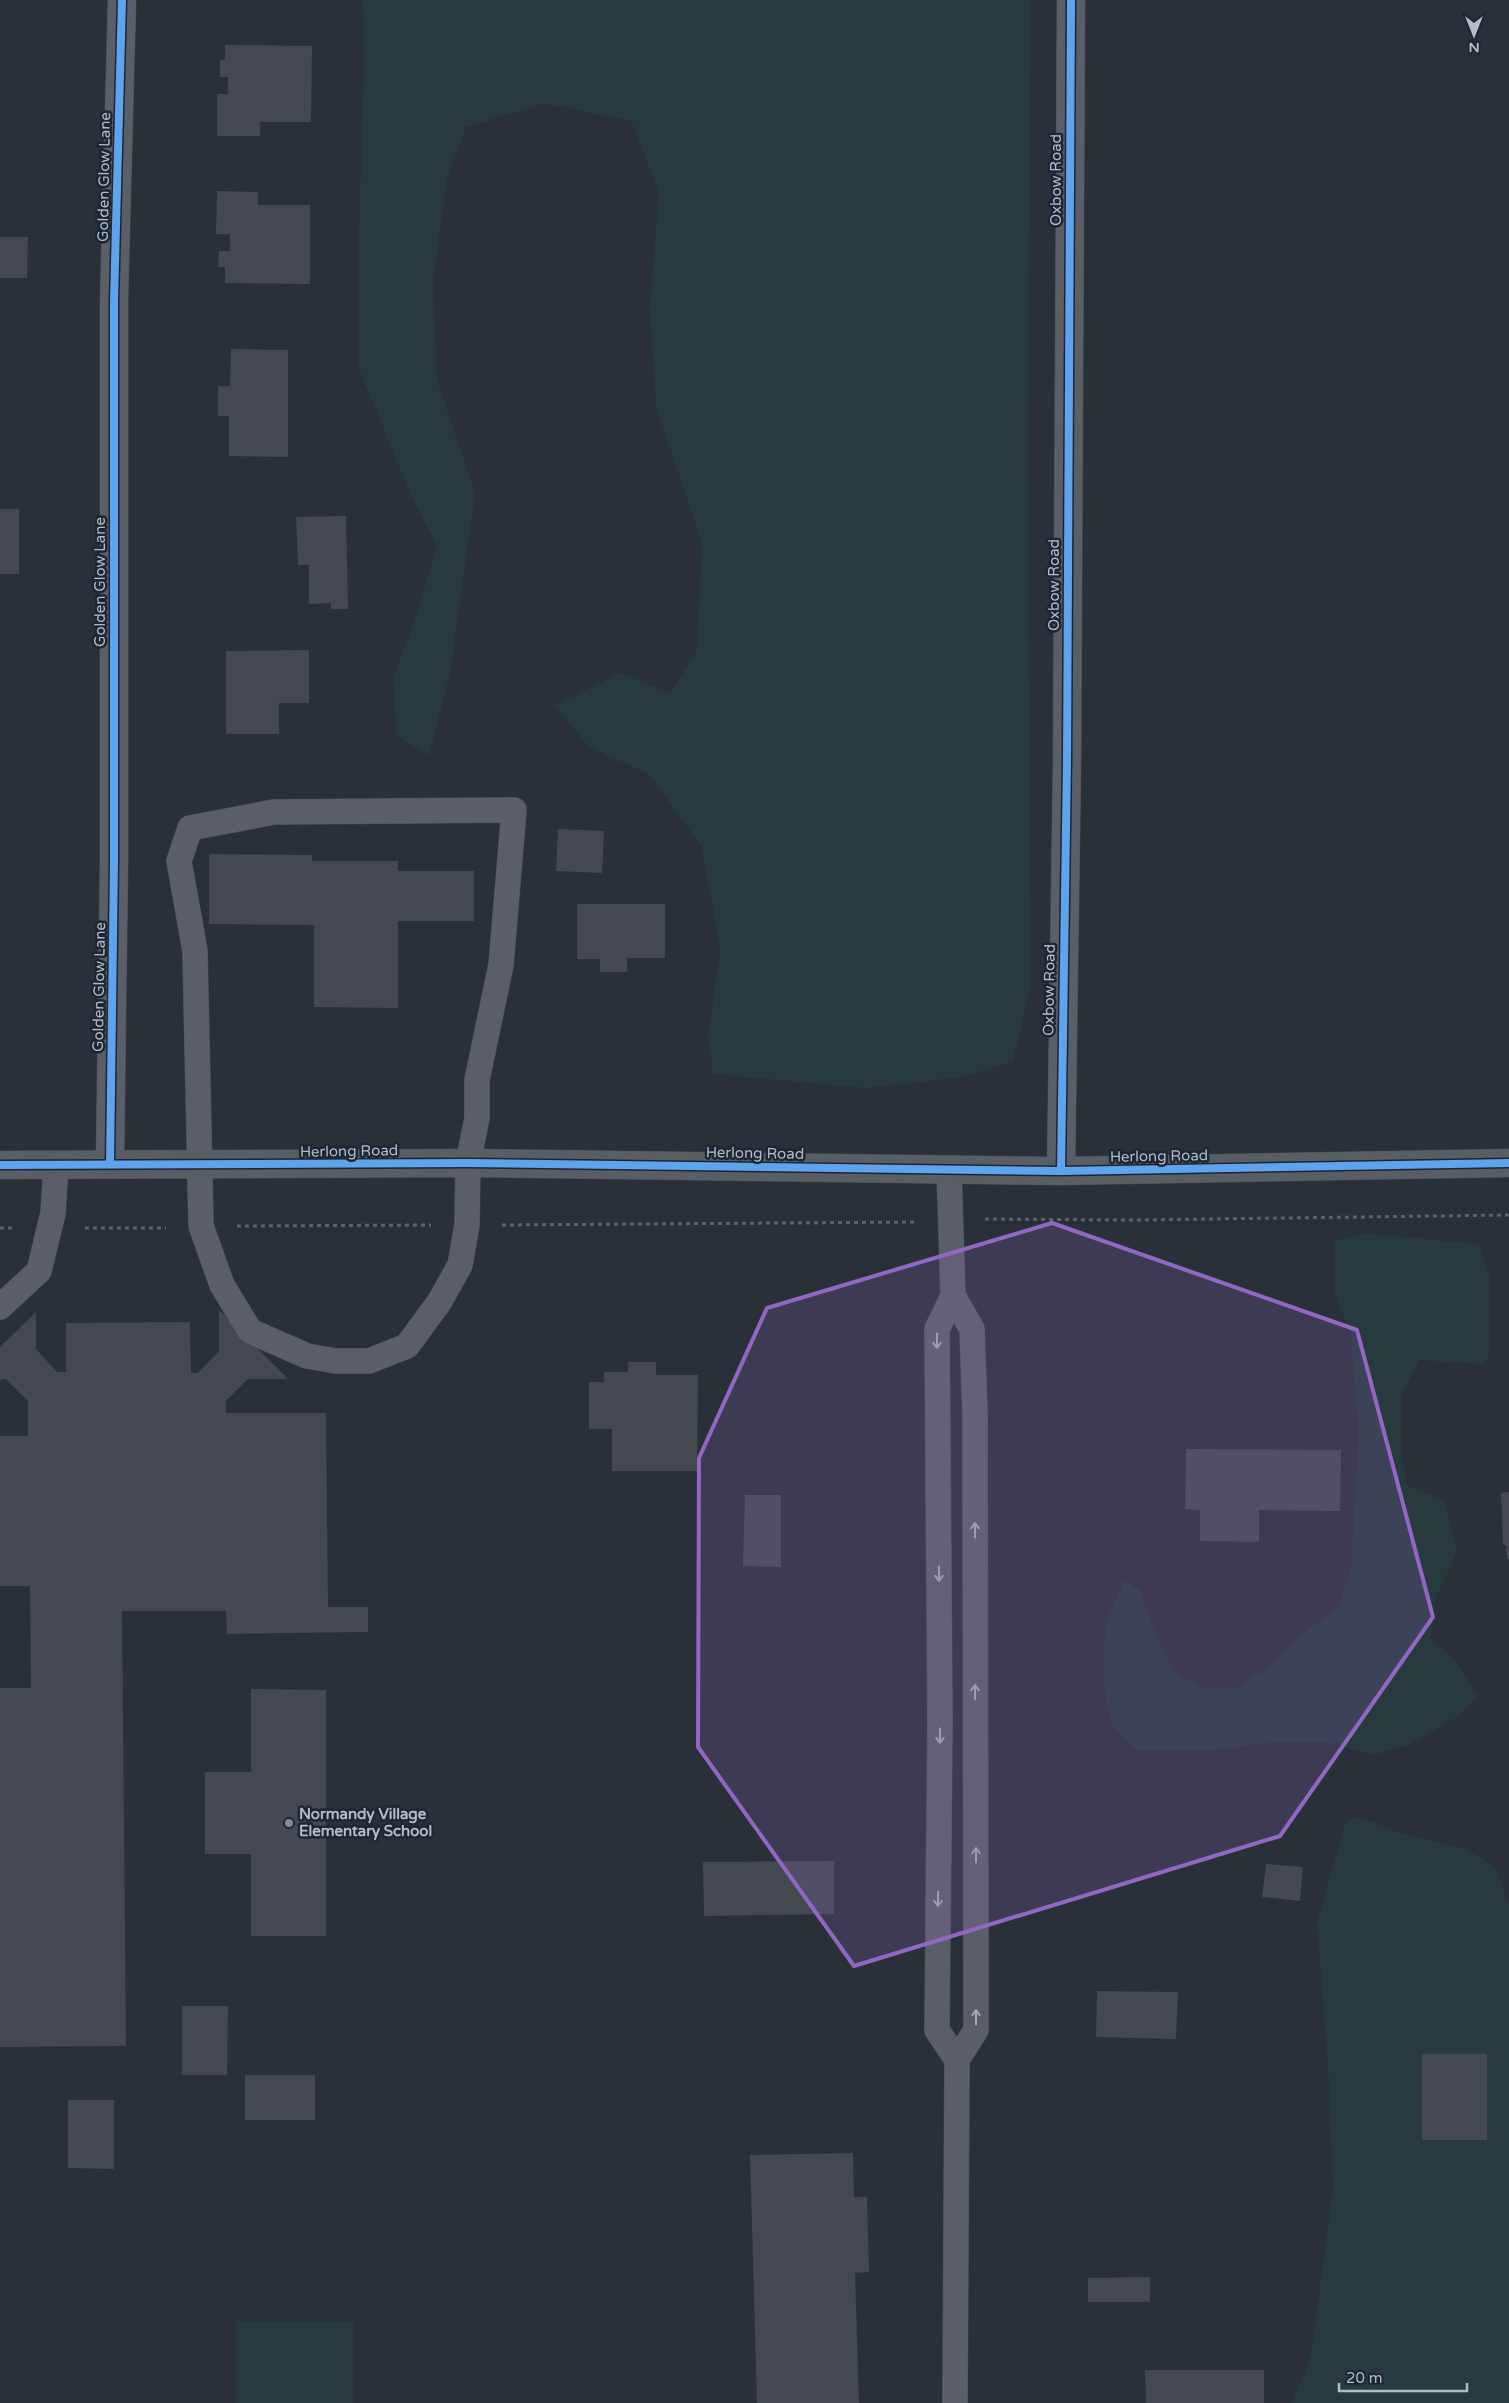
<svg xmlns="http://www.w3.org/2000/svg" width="1509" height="2403" font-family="'Varela Round',sans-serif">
<rect width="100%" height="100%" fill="#2a3038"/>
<!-- green -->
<path fill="#273a3e" d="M363 0H1030L1028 431 1030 990 1013 1062 962 1077 866 1088 713 1074 708 1036 720 951 702 847 649 774 589 747 554 705 621 673 670 693 697 650 702 543 656 407 650 307 659 192 631 121 545 103 466 127 447 179 433 281 437 380 475 493 450 674 429 755 396 736 394 676 415 619 437 546 410 493 359 369V230L364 64Z
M1365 1234 1479 1244 1490 1279 1489 1357 1483 1364 1419 1360 1401 1396V1458L1408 1486 1444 1500 1457 1552 1436 1597 1430 1638 1456 1661 1478 1696 1456 1718 1410 1744 1373 1755 1332 1743 1276 1742 1212 1750H1137L1113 1726 1104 1688 1105 1624 1125 1580 1140 1591 1152 1626 1174 1671 1199 1687 1236 1688 1267 1668 1298 1637 1338 1608 1351 1568 1359 1433 1351 1336 1335 1293V1241Z
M1358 1817 1398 1832 1465 1849 1495 1866 1509 1904V2403H1292L1311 2356 1333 2187 1328 2065 1317 1922 1346 1822Z
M236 2321 353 2322V2403H236Z"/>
<!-- building -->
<path fill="#444950" d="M225 45 312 46 311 122H260V136H217V94H228V77H220V60H225Z
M217 191 258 192V205H310V284L225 283V267H218L219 251H230V234H216Z
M0 237H28L27 278H0Z
M231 349 288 350V457L229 456V416H218V386H230Z
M0 509H19V574H0Z
M346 516 348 609H331V603L309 604V565H298L296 517Z
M309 650V703H279V734H226V651Z
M558 829 604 831 602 873 556 871Z
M209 854 312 855V861H398V871H474V921H398V1008L314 1007V925L209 924Z
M577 904H665V958H627V972H600V959H577Z
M219 1310 288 1379H248L226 1401V1413H326L328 1607H368V1632L227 1634 226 1611H122L126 2046 0 2047V1688H31L30 1586H0V1436H28V1401L6 1379 0 1380V1347L36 1312V1349L57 1372H66V1323L190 1322 191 1373H198L219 1351Z
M628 1362H656V1375H698L697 1471H612V1429H589V1382H604V1372H628Z
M1186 1449 1341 1450 1340 1511 1259 1510V1542L1200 1541V1510L1185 1509Z
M1509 1492V1559H1507L1506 1545H1503L1501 1493Z
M745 1495H781V1567L743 1566Z
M251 1689 326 1690V1936H251V1854H205V1772H251Z
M834 1861V1914L704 1916 703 1862Z
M1266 1864 1303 1867 1300 1901 1262 1897Z
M1097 1991 1178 1992 1176 2039 1096 2037Z
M182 2006H228L227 2075H182Z
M1422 2054H1487V2140H1422Z
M245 2075H315V2120H245Z
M68 2100H114V2169L68 2168Z
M853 2153 854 2197H867L869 2272 855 2273 859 2403H757L750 2155Z
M1150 2277V2302H1088V2278Z
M1145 2370H1264V2403H1146Z"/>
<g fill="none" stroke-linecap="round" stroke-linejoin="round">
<!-- lane casing -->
<g stroke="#484c53" stroke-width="26">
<path id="lane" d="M514 810 501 965 477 1080V1118L468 1163 467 1225 460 1265 440 1301 407 1346 369 1361H336L307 1356 250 1331 222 1285 201 1226 195 951 179 861 190 828 274 812Z
M949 1170 953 1296 937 1329 940 1721 937 2030 957 2060
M953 1296 972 1329 975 1414 976 2030 957 2060 955 2403
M0 1307 39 1271 53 1213 56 1165"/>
</g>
<!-- street casing -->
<g stroke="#484c53" stroke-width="29">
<path id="street" d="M110 1164 114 861V301L122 0
M1061 1171 1067 760 1071 0"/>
</g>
<!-- secondary casing -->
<g stroke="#484c53" stroke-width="29">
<path id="secondary" d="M0 1165 468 1163 1061 1171 1509 1163"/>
</g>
<!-- path -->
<path stroke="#5d636a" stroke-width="3" stroke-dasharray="4 4" stroke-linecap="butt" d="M985 1219 1135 1220 1509 1215
M502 1225 916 1222
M237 1226 431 1225
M0 1228H14
M85 1228H166"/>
<!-- lane -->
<use href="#lane" stroke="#5a5e66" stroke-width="25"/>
<!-- street -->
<use href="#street" stroke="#5a5e66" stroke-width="28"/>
<!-- secondary -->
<use href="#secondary" stroke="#595d64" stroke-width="28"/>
<!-- cycleway casing -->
<g stroke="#1d2633" stroke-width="11">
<path id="cycleway" d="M110 1164 114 861V301L122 0
M0 1165 468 1163 1061 1171 1509 1163
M1061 1171 1067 760 1071 0"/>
</g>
<!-- cycleway -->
<use href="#cycleway" stroke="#60a3ed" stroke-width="8"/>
</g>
<!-- one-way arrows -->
<defs><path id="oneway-shaft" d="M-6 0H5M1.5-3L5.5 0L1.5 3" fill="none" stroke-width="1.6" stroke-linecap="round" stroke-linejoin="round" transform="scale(1.25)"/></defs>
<g stroke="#a2a9b5">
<use href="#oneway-shaft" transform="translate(937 1341) rotate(90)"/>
<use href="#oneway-shaft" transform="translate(975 1530) rotate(-90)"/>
<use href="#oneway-shaft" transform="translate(939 1574) rotate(90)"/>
<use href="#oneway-shaft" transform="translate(975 1692) rotate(-90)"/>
<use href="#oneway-shaft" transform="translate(940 1736) rotate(91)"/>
<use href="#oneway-shaft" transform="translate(976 1855) rotate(-90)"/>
<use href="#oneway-shaft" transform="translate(938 1899) rotate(91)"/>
<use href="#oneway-shaft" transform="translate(976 2017) rotate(-90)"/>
</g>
<!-- marked area -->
<path fill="#9266c3" fill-opacity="0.2" stroke="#9266c3" stroke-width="4" stroke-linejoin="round" d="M1052 1223 1357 1330 1433 1617 1280 1836 854 1966 698 1747 699 1458 767 1308Z"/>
<!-- markers -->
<circle fill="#848b96" stroke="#1d2633" stroke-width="2" cx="289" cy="1823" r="5"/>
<g text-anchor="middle" stroke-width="5" stroke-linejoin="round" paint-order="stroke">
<!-- street labels -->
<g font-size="15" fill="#b4bcc9" stroke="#1d2633">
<text transform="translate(104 177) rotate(-89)" y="5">Golden Glow Lane</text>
<text transform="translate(1056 180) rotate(-90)" y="5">Oxbow Road</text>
<text transform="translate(100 582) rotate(-90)" y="5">Golden Glow Lane</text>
<text transform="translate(1054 585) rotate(-90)" y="5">Oxbow Road</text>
<text transform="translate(99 987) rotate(-89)" y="5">Golden Glow Lane</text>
<text transform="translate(1049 990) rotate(-89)" y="5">Oxbow Road</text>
<text transform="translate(349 1151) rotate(-1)" y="5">Herlong Road</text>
<text transform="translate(755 1153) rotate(1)" y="5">Herlong Road</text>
<text transform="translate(1159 1156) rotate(-1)" y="5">Herlong Road</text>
</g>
<!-- poi labels -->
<g font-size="15" font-weight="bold" fill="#b4bcc9" stroke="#1d2633" text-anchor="start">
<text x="299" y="1819">Normandy Village<tspan x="299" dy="17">Elementary School</tspan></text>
</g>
</g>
<!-- north arrow -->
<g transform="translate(1474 35) rotate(180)" stroke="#1d2633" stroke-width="4" paint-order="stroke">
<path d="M0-4L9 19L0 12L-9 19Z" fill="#b4bcc9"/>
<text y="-8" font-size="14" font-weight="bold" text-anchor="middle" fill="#b4bcc9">N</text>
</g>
<!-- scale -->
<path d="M1339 2383v8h128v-8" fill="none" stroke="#b4bcc9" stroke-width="2.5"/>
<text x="1346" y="2383" font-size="15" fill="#b4bcc9" stroke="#1d2633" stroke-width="4" paint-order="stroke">20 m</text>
</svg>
